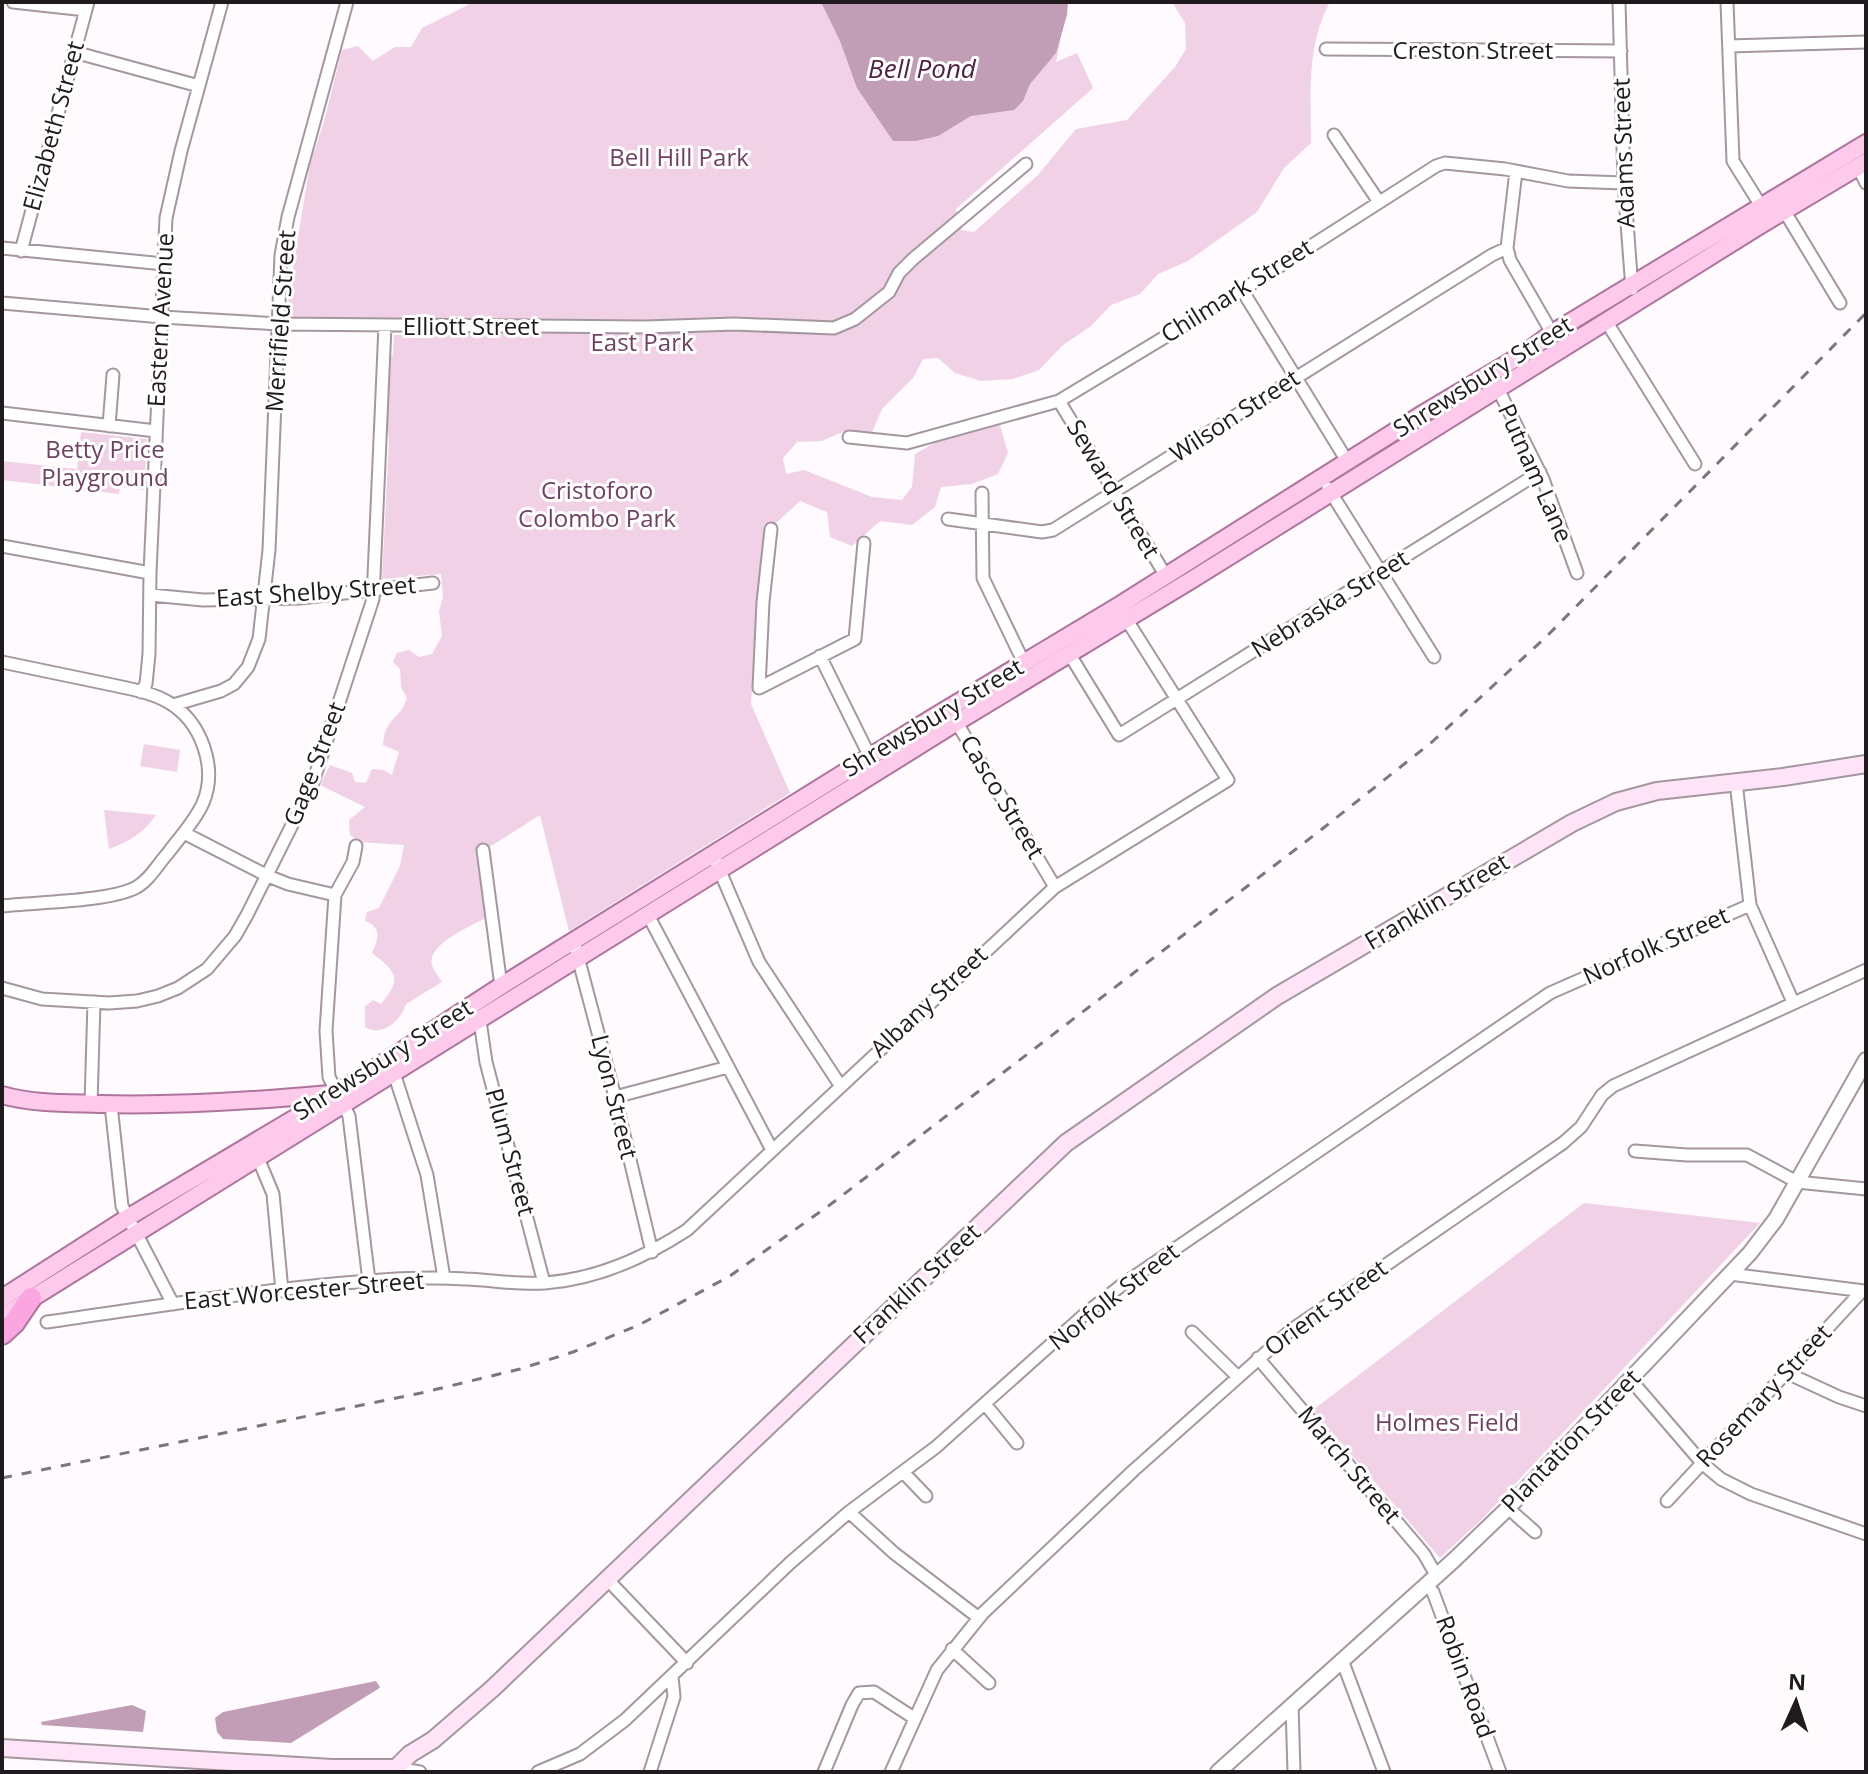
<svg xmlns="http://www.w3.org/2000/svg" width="1868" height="1774" font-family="'Open Sans',sans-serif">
<rect width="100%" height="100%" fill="#fffafd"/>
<!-- green -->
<path fill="#f1d1e5" d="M474 2H1068L1056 62 1077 53 1093 88 956 209 961 230 974 232 1038 175 1076 129 1127 120 1175 67 1186 49 1185 23 1172 2H1330C1306 45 1311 96 1311 143L1284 168 1257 212 1188 261 1158 274 1140 294 1111 305 1091 326 1063 345 1039 370 1013 379 981 381 955 373 938 358 923 359 913 378 882 409 872 432 845 431 822 441 797 442 783 458 786 474 804 470 872 497 902 500 912 487 915 454 938 441 1000 425 1008 453 998 474 972 484 941 487 935 507 912 525 880 521 852 546 830 537 827 512 800 501 775 524 764 525 751 704 790 793 569 931 540 815 480 853 488 917C473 925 426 944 432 965 433 970 439 977 442 982L406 1004C401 1020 382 1038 365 1027V1006L373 1000 381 1004C403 977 396 972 372 953 379 939 382 927 365 921L367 912 379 908 400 866 404 845 360 842 350 835 349 820 365 807 320 785 330 765 352 773 355 782 366 783 372 769 383 770 392 775 399 752 383 745C385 716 400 721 407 698L401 687 400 669 393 662 397 653 409 650 419 657 432 654 442 636 439 611 443 597 441 574 382 579 389 439 386 417 390 357 393 355 394 335H409L408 328 388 331 294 319 288 299 310 164 324 122 342 50 358 46 373 61 395 47H411L422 28Z
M81 432 147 439 144 490 120 487 119 494 2 480V461L77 469Z
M144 744 180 750 177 772 140 766Z
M104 810 156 815C144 833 128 842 109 849Z
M1584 1203 1760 1223 1482 1519 1440 1558 1313 1410Z"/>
<!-- water -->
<path fill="#c29eb6" d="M821 2H1068L1067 15 1056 53 1030 84 1023 101 1014 110 971 116 938 136 916 141H893L857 88 840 41Z
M376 1681 380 1687 378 1689 291 1743 223 1739 217 1732 215 1718 223 1712Z
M132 1705 146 1711 143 1732 42 1725 41 1722Z"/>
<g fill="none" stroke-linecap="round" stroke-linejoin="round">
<!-- minor casing -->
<g stroke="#a4979f" stroke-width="15">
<path id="minor" d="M13 2 86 10
M1619 2 1624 183 1632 289
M1727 2 1733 161 1763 209
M1729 46 1866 42
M1326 49 1621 51
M74 52 199 86
M1334 135 1379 202
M1858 167 1866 183
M1516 171 1507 248 1510 260 1552 333
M1785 212 1840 303
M2 248 164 264
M21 251 88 2
M1242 290 1347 461
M2 303 162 317 279 324 646 327 734 324 834 328 855 319 889 292 899 273 913 259 1026 164
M1606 321 1695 464
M1495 383 1543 479 1577 573
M1059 401 1166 576
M2 413 156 431
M109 426 113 375
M849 437 907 443 1059 401 1236 294 1436 166 1445 163 1505 169 1568 181 1624 183
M1328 488 1434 657
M982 493 983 578 1024 663
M948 519 1042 532 1053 530 1492 255 1507 248
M771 529 763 602 759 688 855 639 864 543
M2 546 150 573
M151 595 203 600 300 598 433 583
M1070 655 1119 735 1540 472
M820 656 873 763
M2 662C36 669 70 676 103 683 125 688 149 691 168 702 201 721 218 767 203 803 195 821 180 837 168 853 158 864 149 881 135 888 106 902 36 902 2 906
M141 692 146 684 149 654 150 573 166 218 181 151 222 2
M173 705 221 691 234 684 248 667 259 639 269 550 281 255 288 217 347 2
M948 708 1055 887
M1736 782 1750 905 1793 1002
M184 833 268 876 288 884 335 895
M356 846 353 862 335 895 326 1031 329 1077 349 1116 369 1281
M483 850 501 986
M713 855 759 962 840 1085
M648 915 772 1150
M574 942 615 1097 652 1252
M2 988 42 999 109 1003 137 1001 158 996 178 988 207 969 235 936 247 915 312 785 373 599 385 326
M480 1021 486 1062 544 1283
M392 1067 427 1175 444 1278
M615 1097 728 1067
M91 1104 94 1002
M111 1105 122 1206 173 1304
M1635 1151 1687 1155H1747L1797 1182 1866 1189
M258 1158 273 1194 282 1291
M1730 1274 1864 1291
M47 1322C154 1307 261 1289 369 1281 401 1278 434 1277 466 1279 493 1280 519 1285 545 1283 598 1279 644 1258 687 1230L1055 887 1228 780 1123 614
M1192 1332 1237 1376
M1258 1358 1424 1554 1436 1575
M1787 1373 1839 1397 1866 1406
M1630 1379 1703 1464 1721 1479 1751 1494 1866 1534
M985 1404 1017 1443
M903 1472 926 1496
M1667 1501 1862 1291
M1508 1508 1535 1532
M849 1512 894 1553 979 1618
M607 1579 687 1663
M1426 1584 1433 1592 1500 1772
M952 1649 989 1683
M1342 1660 1384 1772
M1292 1705 1294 1772
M396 1768 420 1772
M538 1772 580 1754 625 1720 790 1563 849 1512 936 1447 1085 1314 1122 1285 1550 993 1750 905
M650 1772 674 1697 672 1676
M824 1772 852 1705 859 1693 874 1692 914 1718
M891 1772 937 1670 983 1613 1134 1470 1290 1331 1563 1143 1581 1127 1602 1095 1613 1086 1866 970"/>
</g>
<!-- tertiary casing -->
<g stroke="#a4979f" stroke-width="18">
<path id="tertiary" d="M1218 1772 1454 1560 1506 1510 1750 1253 1776 1219 1866 1060"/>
</g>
<!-- secondary casing -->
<g stroke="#a4979f" stroke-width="20">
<path id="secondary" d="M2 1748 332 1768H396L410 1754 433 1740 492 1689 1066 1143 1277 996 1572 823 1616 802 1657 791 1783 777 1866 764"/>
</g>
<!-- primary casing -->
<g stroke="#ae759c" stroke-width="20">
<path id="primary" d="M2 1095C33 1104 68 1103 100 1104 177 1106 253 1101 329 1094
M2 1298 127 1218 337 1093 501 986 932 718 1118 606 1424 413 1528 351 1552 333 1866 143
M2 1317 957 722 1193 579 1759 226 1866 162"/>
</g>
<!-- motorway casing -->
<g stroke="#ae759c" stroke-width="24">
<path id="motorway" d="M2 1334 14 1323 31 1298"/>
</g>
<!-- minor -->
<use href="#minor" stroke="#fff" stroke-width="11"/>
<!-- tertiary -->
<use href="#tertiary" stroke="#fff" stroke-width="14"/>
<!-- secondary -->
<use href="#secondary" stroke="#fee4f6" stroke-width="16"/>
<!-- primary -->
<use href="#primary" stroke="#fdcaec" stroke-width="16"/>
<!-- motorway -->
<use href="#motorway" stroke="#fba6e0" stroke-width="20"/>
<!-- rail -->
<path stroke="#7b7679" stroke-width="3" stroke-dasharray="10 10" stroke-linecap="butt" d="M2 1478 421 1393 520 1369 573 1352 639 1325 730 1276 831 1204 1317 833 1432 742 1546 637 1866 313"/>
</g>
<g text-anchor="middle" stroke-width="6" stroke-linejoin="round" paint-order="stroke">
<!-- street labels -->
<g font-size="24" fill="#1f1a1d" stroke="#fff">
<text x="1473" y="59">Creston Street</text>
<text transform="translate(54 126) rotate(-75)" y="8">Elizabeth Street</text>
<text transform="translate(1624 153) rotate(-92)" y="8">Adams Street</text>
<text transform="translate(1237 291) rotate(-32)" y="8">Chilmark Street</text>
<text transform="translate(161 320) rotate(-87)" y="8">Eastern Avenue</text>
<text transform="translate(281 321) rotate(-86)" y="8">Merrifield Street</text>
<text x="471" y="335">Elliott Street</text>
<text transform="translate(1483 377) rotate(-32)" y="8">Shrewsbury Street</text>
<text transform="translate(1235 416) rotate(-33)" y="8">Wilson Street</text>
<text transform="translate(1535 473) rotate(66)" y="8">Putnam Lane</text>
<text transform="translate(1113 489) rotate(59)" y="8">Seward Street</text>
<text transform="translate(316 592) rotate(-4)" y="8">East Shelby Street</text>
<text transform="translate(1330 604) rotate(-32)" y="8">Nebraska Street</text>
<text transform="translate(933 718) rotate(-31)" y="8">Shrewsbury Street</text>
<text transform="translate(315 764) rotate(-69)" y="8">Gage Street</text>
<text transform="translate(1002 797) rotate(59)" y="8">Casco Street</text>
<text transform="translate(1437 902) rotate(-31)" y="8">Franklin Street</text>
<text transform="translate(1656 946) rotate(-24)" y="8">Norfolk Street</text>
<text transform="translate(929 1002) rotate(-43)" y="8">Albany Street</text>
<text transform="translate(383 1060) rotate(-32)" y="8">Shrewsbury Street</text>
<text transform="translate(614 1097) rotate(76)" y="8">Lyon Street</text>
<text transform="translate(510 1152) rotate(75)" y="8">Plum Street</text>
<text transform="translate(917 1284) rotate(-43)" y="8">Franklin Street</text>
<text transform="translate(304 1291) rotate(-5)" y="8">East Worcester Street</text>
<text transform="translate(1114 1297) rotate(-38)" y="8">Norfolk Street</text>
<text transform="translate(1326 1308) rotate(-36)" y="8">Orient Street</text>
<text transform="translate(1764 1396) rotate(-47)" y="8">Rosemary Street</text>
<text transform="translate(1571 1441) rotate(-46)" y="8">Plantation Street</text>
<text transform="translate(1349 1465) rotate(50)" y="8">March Street</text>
<text transform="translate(1465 1677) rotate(70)" y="8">Robin Road</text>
</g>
<!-- park labels -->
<g font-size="24" fill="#703f61" stroke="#fff">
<text x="679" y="166">Bell Hill Park</text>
<text x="642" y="351">East Park</text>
<text x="105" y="458">Betty Price<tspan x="105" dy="28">Playground</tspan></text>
<text x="597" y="499">Cristoforo<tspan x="597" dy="28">Colombo Park</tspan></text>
<text x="1447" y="1431">Holmes Field</text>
</g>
<!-- water labels -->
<g font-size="26" font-style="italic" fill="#4f2142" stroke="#fff">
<text x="922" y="78">Bell Pond</text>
</g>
</g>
<!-- border -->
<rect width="1868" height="1774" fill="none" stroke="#1f1a1d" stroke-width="8"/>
<!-- north arrow -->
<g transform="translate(1796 1702) rotate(3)" stroke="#ffffff" stroke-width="6" paint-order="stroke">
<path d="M0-6L14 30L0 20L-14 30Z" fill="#1f1a1d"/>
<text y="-12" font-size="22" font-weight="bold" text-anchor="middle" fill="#1f1a1d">N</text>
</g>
</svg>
